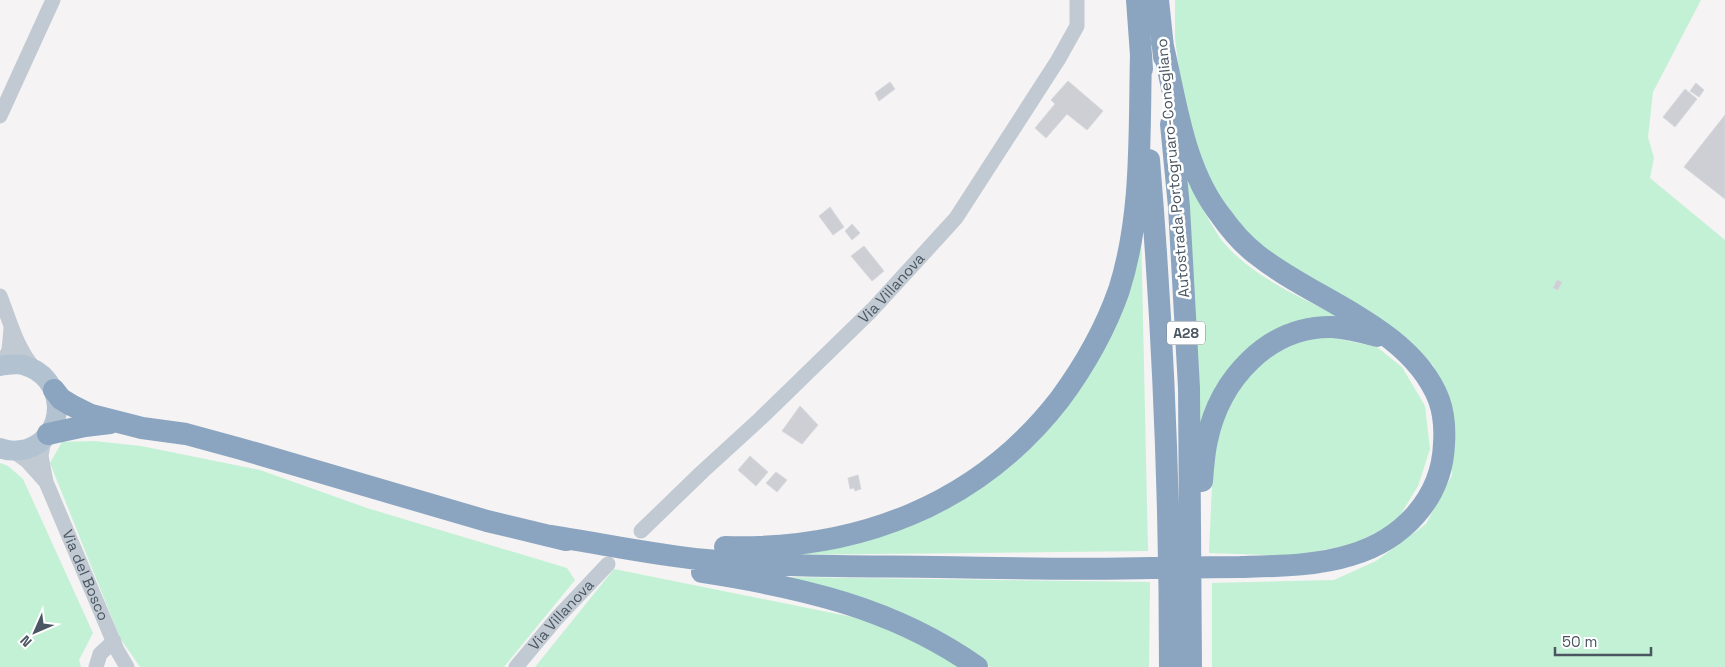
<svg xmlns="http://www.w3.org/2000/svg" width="1725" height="667" font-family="'Space Grotesk',sans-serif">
<rect width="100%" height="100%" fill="#f5f3f3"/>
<!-- green -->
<path fill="#c3f1d5" d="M1175 0H1701L1653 92 1648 137 1654 158 1650 178 1725 240V667H1212V583L1334 580 1376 561 1426 524 1452 475V407L1433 365 1385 326 1268 255 1207 186 1185 115 1175 38Z
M1187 181C1198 199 1208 220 1220 238 1248 275 1301 298 1343 318L1288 323 1248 350 1200 434Z
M1141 226 1148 551 778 555 917 520 1059 410Z
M1320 335 1377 347 1402 367 1425 406 1430 449 1418 486 1396 522 1354 544 1292 556 1209 553 1214 441 1241 380 1274 350Z
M94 441 141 446 260 470 367 508 567 568 575 580 504 667H140L120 638 50 463 62 442Z
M0 463 8 466 23 479 93 633 79 660 81 667H0Z
M614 569 862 619 940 653 960 667H535Z
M783 577 1150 582 1149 667H990L949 636 873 603Z"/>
<!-- building -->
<path fill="#cdcfd5" stroke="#d7d9de" d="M1068 81 1103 111 1087 130 1067 114 1046 138 1035 128 1055 104 1051 100Z
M890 82 895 89 879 101 875 93Z
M1696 83 1704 90 1699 97 1690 91Z
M1685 89 1697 99 1675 127 1663 117Z
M1725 115V199L1684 167Z
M830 207 844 227 833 235 819 216Z
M852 224 860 233 852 240 845 231Z
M864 246 884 271 872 281 851 256Z
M1557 280 1562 282 1558 290 1553 288Z
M800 406 818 425 802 444 782 431Z
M750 456 768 472 756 486 738 470Z
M776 472 787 480 777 492 766 483Z
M858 475 861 489 855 491 854 488 850 489 848 478Z"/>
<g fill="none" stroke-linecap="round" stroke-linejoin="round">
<!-- minor -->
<g stroke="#c1cad2" stroke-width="15">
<path d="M0 116 53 0"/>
<path d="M0 296C10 321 17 350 35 369"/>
<path d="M1 366 9 350 11 329"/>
<path id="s1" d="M44 439 41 456 46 482 117 650 127 667"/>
<path d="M12 450 27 461 45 481"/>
<path id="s2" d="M641 531 702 472 761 418 872 310 956 218 1058 60 1077 26V0"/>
<path d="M96 667 100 654 114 641"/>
<path id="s3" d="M516 667 557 618 608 564"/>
</g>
<!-- major -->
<path stroke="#b3c2d1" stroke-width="20" d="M0 366C7 365 16 363 23 365 66 376 69 435 27 449 18 451 9 452 0 448"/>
<!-- highway -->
<path stroke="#8ba5c1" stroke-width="22" d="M1137 0 1142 69
M1158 0 1164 57
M1171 124 1179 207 1189 388 1191 667
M1149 160C1163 329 1170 498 1170 667
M54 390 61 399 71 405 91 415 142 428 186 434 241 449 487 521 566 540
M48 434 85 426 110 423
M1202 481C1203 467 1204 453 1207 440 1220 379 1268 326 1332 327 1347 328 1363 332 1377 336
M552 536C603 544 655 555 706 560 782 567 860 566 936 567 1008 568 1080 570 1151 568 1181 568 1211 567 1240 567 1277 566 1316 566 1351 555 1402 540 1442 499 1444 444 1445 429 1444 414 1439 400 1411 327 1313 300 1256 254 1243 244 1231 230 1221 216 1183 168 1176 100 1162 42
M725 547C857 551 978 505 1060 399 1085 365 1105 330 1119 290 1143 215 1139 132 1141 54
M702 572C800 587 894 608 977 667"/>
</g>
<g text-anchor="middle" stroke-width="5" stroke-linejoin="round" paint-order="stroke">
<!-- shield labels -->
<rect fill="#fff" stroke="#808990" stroke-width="1" x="1167" y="321.5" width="38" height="23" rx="4"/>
<g font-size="14" font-weight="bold" fill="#4a5661">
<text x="1186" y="338">A28</text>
</g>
<!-- street labels -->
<g font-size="15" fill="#4a5661" stroke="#fff">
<text transform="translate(1173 168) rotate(-95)" y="5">Autostrada Portogruaro-Conegliano</text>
<text dy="5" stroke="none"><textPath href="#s2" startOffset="349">Via Villanova</textPath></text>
<text dy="5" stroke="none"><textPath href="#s1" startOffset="145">Via del Bosco</textPath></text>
<text dy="5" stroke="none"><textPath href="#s3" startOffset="69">Via Villanova</textPath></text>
</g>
</g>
<!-- north arrow -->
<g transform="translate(35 632) rotate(225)" stroke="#ffffff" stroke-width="4" paint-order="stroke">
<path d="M0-4L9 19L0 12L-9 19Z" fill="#4a5661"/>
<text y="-8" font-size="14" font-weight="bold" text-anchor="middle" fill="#4a5661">N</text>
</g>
<!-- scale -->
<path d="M1555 647v8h96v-8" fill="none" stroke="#4a5661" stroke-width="2.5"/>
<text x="1562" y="647" font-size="15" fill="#4a5661" stroke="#ffffff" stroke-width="4" paint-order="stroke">50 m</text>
</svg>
